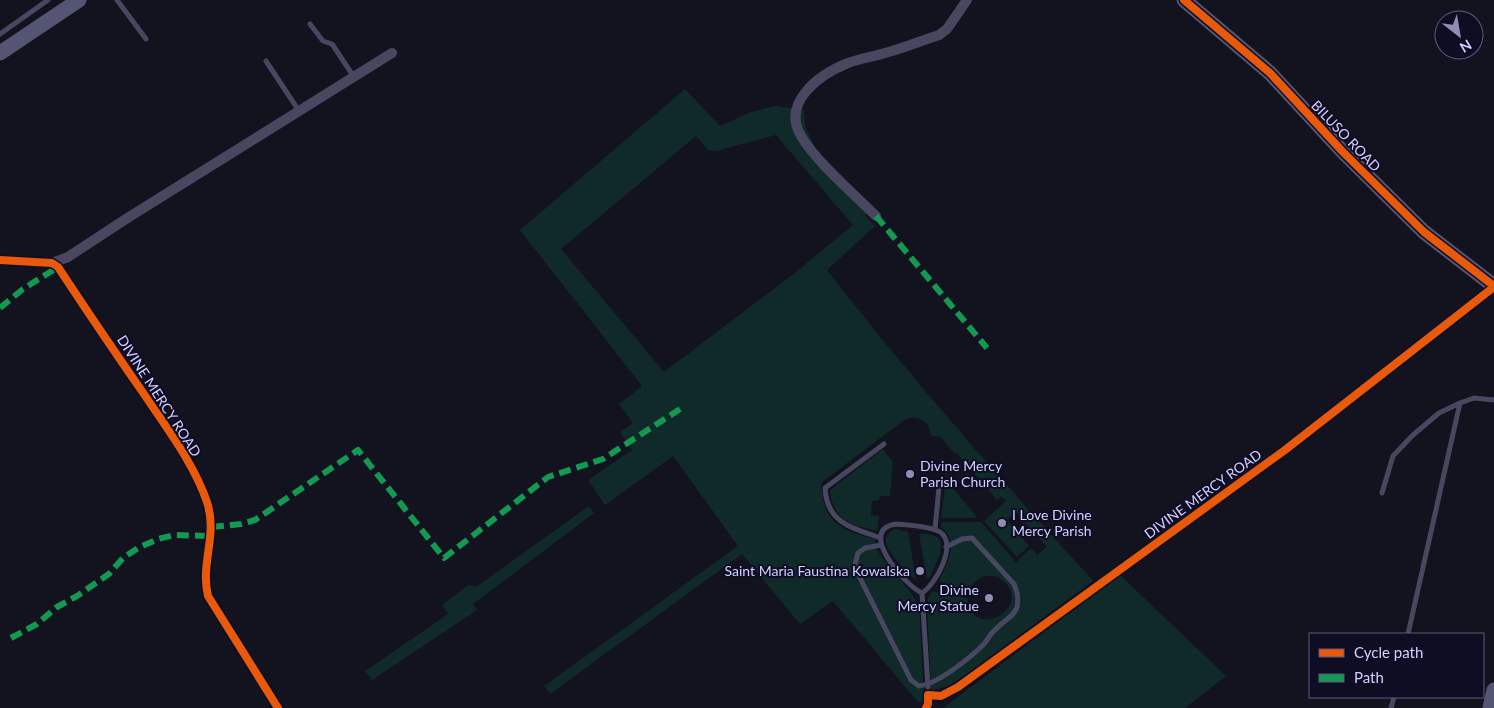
<svg xmlns="http://www.w3.org/2000/svg" width="1494" height="708" font-family="Lato,sans-serif">
<rect width="100%" height="100%" fill="#13121f"/>
<!-- green -->
<path fill="#102a29" fill-rule="evenodd" d="M685 89 720 126 751 112 776 106 804 110 805 127 816 149 873 207 865 215 875 226 827 270C911 378 1001 480 1093 581L964 676 948 686 931 691 927 604 928 599 932 591 967 598C974 644 1035 605 1002 580 989 570 973 579 968 592L939 581C947 564 960 542 941 527V522H981L1016 562 1031 548 1037 555 1047 547 1016 512 1007 520 1029 546 1017 557 984 521 1006 501 1001 496 997 500 957 453 955 454 941 437 931 436C930 421 916 413 903 421L821 483C824 523 839 530 875 539V546L881 556 912 594 918 605 920 620 924 703 918 702 833 601 800 624 742 554 550 694 544 686 738 546 673 456 605 505 588 480 632 450 620 432 633 423 619 404 642 386 520 230ZM776 135 853 225 796 272 664 372 561 249 696 136 708 150 716 151Z
M883 449 893 462 890 496H880L879 501H872L871 515 879 516 877 531C852 526 832 519 830 490Z
M949 483 977 517 975 518H941L945 486Z
M589 506 594 513 473 604 477 610 372 680 365 671 448 614 442 605 468 585 476 587Z
M895 529 908 532 916 579C908 576 904 569 898 562 890 552 877 537 895 529Z
M919 534C928 534 937 533 941 543L940 554 930 577 927 579Z
M1120 575 1226 676 1185 708H943Z"/>
<g fill="none" stroke-linecap="round" stroke-linejoin="round">
<!-- lane -->
<path stroke="#474860" stroke-width="5" d="M117 0 146 39
M310 24 323 41 332 44 354 77
M0 34 48 0
M266 61 299 111
M1382 493 1393 456 1413 435 1439 413 1460 403 1474 398 1494 400
M897 524C908 525 931 526 940 532 958 544 936 584 922 593 905 586 855 528 897 524Z
M935 529 939 487
M881 538C853 528 827 524 825 488L884 444
M881 545 865 548 858 553 855 564 859 576 911 680 919 686C938 684 970 658 984 644 988 639 991 633 996 629 1003 621 1014 617 1017 607 1019 599 1017 591 1014 584L972 538 962 539 946 547
M922 593 928 687
M1408 634 1460 403
M1391 708 1394 697"/>
<!-- street -->
<path stroke="#474860" stroke-width="10" d="M876 216C852 192 818 164 801 136 781 102 820 74 848 63 860 58 873 57 885 53 903 48 921 41 939 35L947 29 967 0
M0 260 52 263 58 267C87 311 116 354 146 397 168 430 194 464 207 502 218 536 200 563 208 596L278 708
M52 263 68 257 129 217 392 53
M926 708 928 704V695L941 696 958 687 1285 450 1494 287"/>
<!-- secondary -->
<path stroke="#545573" stroke-width="15" d="M1184 0 1270 73 1343 152 1424 232 1494 286
M0 53 79 0
M1490 708 1494 690"/>
<!-- quiet -->
<path stroke="#139951" stroke-width="6" stroke-dasharray="12 6" stroke-linecap="butt" d="M876 216 987 348
M0 308 23 289 58 267
M212 527 241 524 255 520 358 450 444 558 548 477 603 459 680 409
M11 638 37 624 57 607 77 596 109 574 123 558 138 548 158 539 175 535 211 536"/>
<!-- cycleway casing -->
<g stroke="#0f0d24" stroke-width="11">
<path id="cycleway" d="M1184 0 1270 73 1343 152 1424 232 1494 286
M0 260 52 263 58 267C87 311 116 354 146 397 168 430 194 464 207 502 218 536 200 563 208 596L278 708
M926 708 928 704V695L941 696 958 687 1285 450 1494 287"/>
</g>
<!-- cycleway -->
<use href="#cycleway" stroke="#e8590c" stroke-width="8"/>
</g>
<!-- markers -->
<g fill="#8f8eb1" stroke="#0f0d24" stroke-width="2">
<circle cx="910" cy="474" r="5"/>
<circle cx="1002" cy="523" r="5"/>
<circle cx="920" cy="571" r="5"/>
<circle cx="989" cy="598" r="5"/>
</g>
<g text-anchor="middle" stroke-width="4" stroke-linejoin="round" paint-order="stroke">
<!-- street labels -->
<g font-size="14" fill="#d2d0ff" stroke="#0f0d24">
<text transform="translate(1346 136) rotate(46)" y="5">BILUSO ROAD</text>
<text transform="translate(159 396) rotate(57)" y="5">DIVINE MERCY ROAD</text>
<text transform="translate(1203 494) rotate(-36)" y="5">DIVINE MERCY ROAD</text>
</g>
<!-- poi labels -->
<g font-size="14" fill="#d2d0ff" stroke="#0f0d24" text-anchor="start">
<text x="920" y="471">Divine Mercy<tspan x="920" dy="16">Parish Church</tspan></text>
<text x="1012" y="520">I Love Divine<tspan x="1012" dy="16">Mercy Parish</tspan></text>
<text x="910" y="576" text-anchor="end">Saint Maria Faustina Kowalska</text>
<text x="979" y="595" text-anchor="end">Divine<tspan x="979" dy="16">Mercy Statue</tspan></text>
</g>
</g>
<!-- legend -->
<rect x="1309" y="633" width="175" height="65" fill="#0f0d24" stroke="#5d5b7c"/>
<rect x="1319" y="649" width="25" height="8" fill="#e8590c" stroke="#5d5b7c"/>
<text x="1354" y="658" font-size="15" fill="#d2d0ff">Cycle path</text>
<rect x="1319" y="674" width="25" height="8" fill="#139951" stroke="#5d5b7c"/>
<text x="1354" y="683" font-size="15" fill="#d2d0ff">Path</text>
<!-- north arrow -->
<g transform="translate(1459 35) rotate(149)"><circle r="24" fill="#0f0d24" stroke="#5d5b7c"/>
<path d="M0-4L9 19L0 12L-9 19Z" fill="#8f8eb1"/>
<text y="-8" font-size="14" font-weight="bold" text-anchor="middle" fill="#d2d0ff">N</text>
</g>
</svg>
